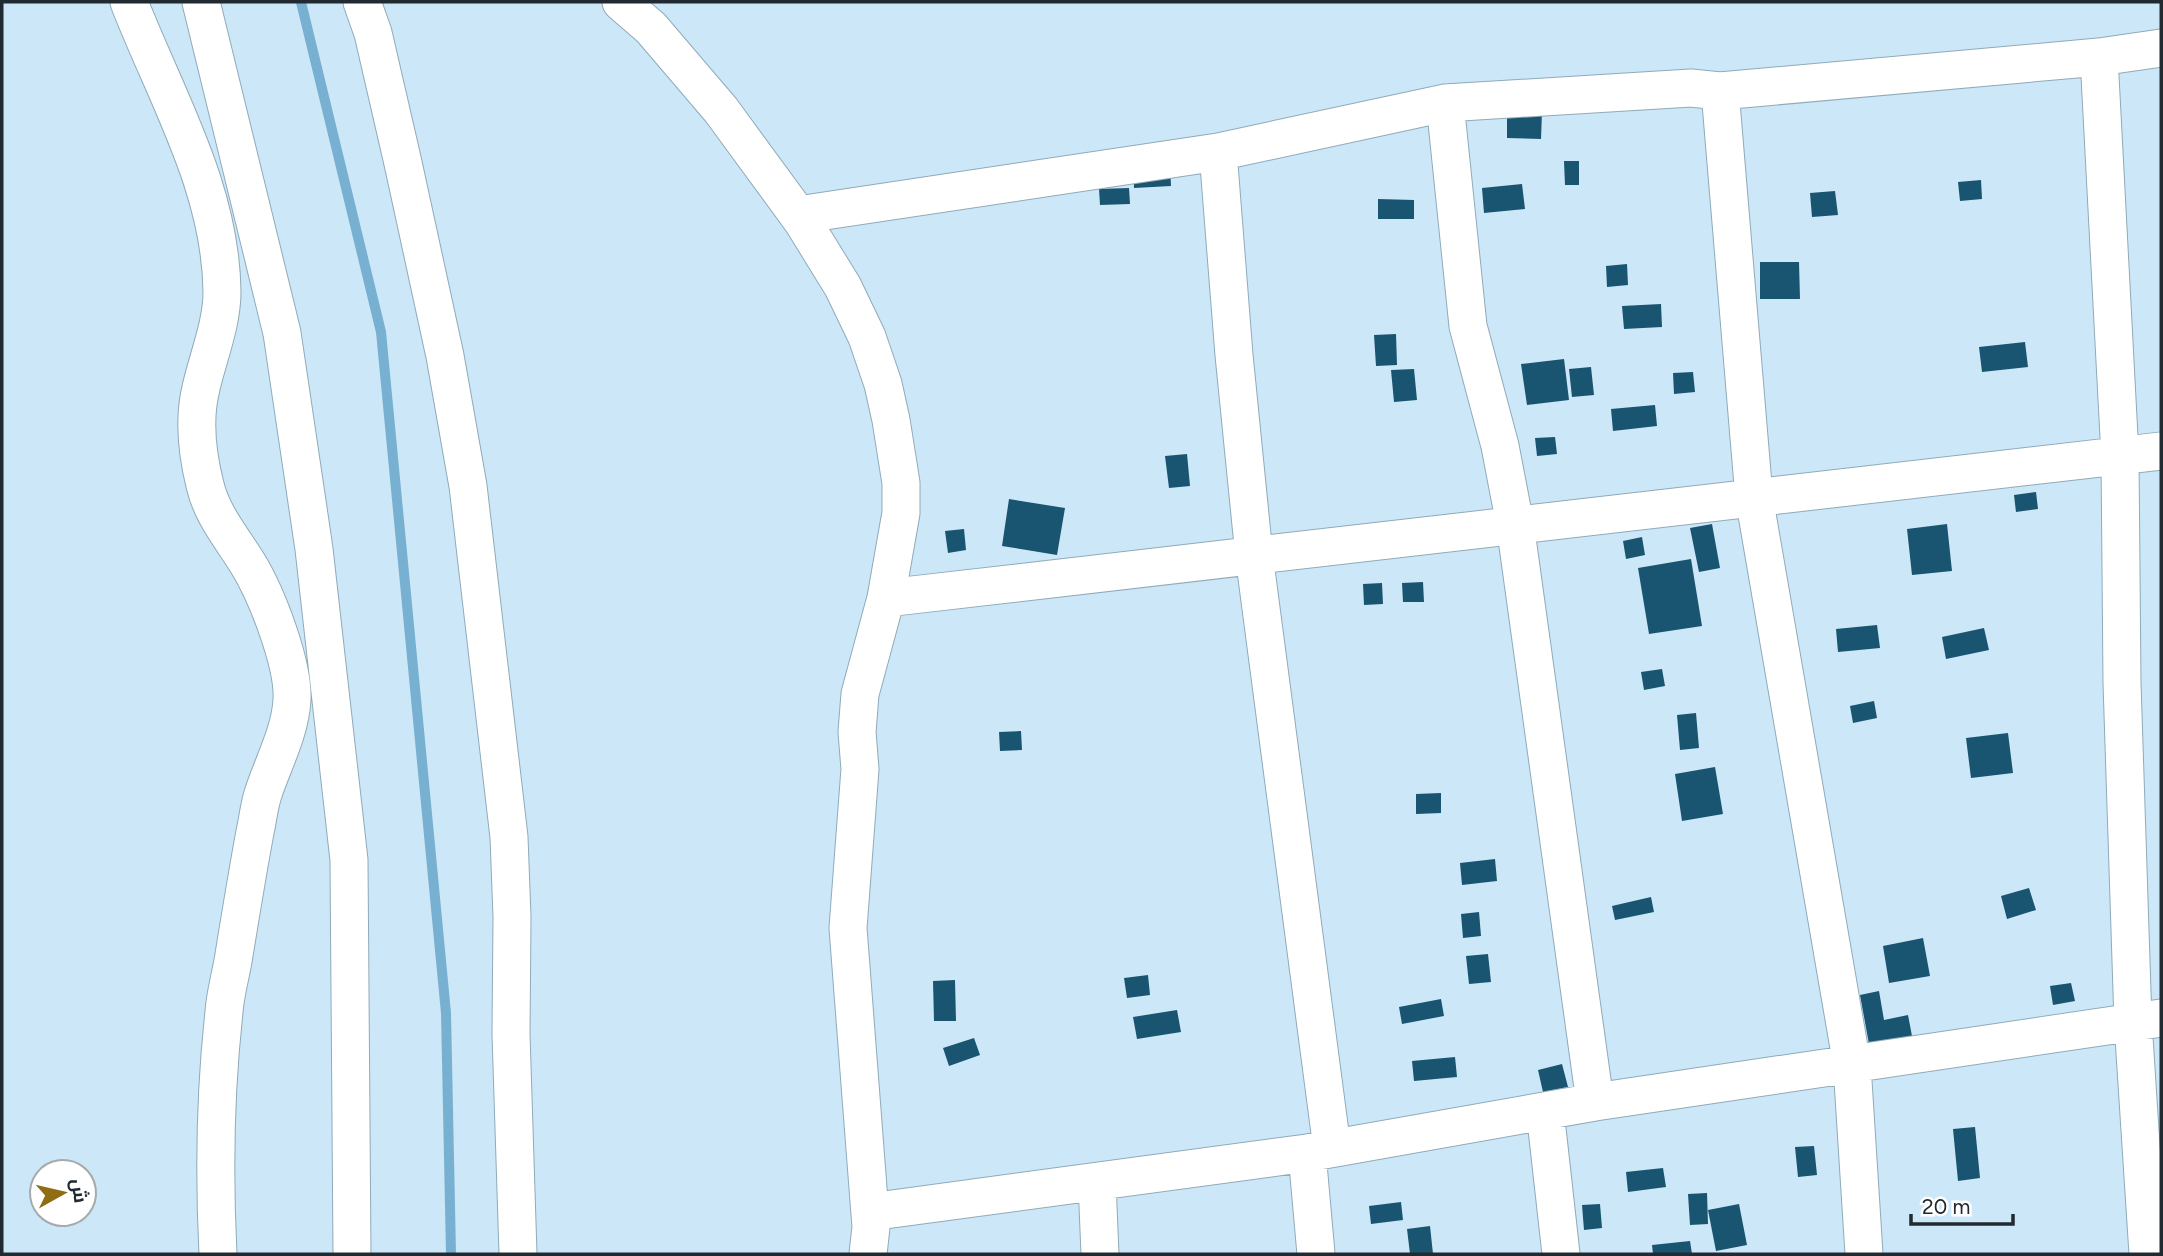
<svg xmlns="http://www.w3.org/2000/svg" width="2163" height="1256" font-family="Figtree,Cairo,sans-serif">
<rect width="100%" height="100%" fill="#cce7f7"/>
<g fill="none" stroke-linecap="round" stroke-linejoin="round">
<!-- stream -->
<path stroke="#78b0d1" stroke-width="10" d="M301 2 381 332 446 1013 451 1254"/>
</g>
<!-- building -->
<path fill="#195470" d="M1507 110 1542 111 1541 139 1507 138Z
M1564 161H1579V185H1565Z
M1170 164 1171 186 1134 188 1133 165Z
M1981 180 1982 199 1960 201 1958 182Z
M1522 184 1525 209 1484 213 1482 188Z
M1129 188 1130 204 1100 205 1099 189Z
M1835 191 1838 215 1812 217 1810 193Z
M1378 199 1414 200V219H1378Z
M1760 262H1799L1800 299H1760Z
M1627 264 1628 285 1607 287 1606 266Z
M1661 304 1662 327 1624 329 1622 306Z
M1396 334 1397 365 1376 366 1374 335Z
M2025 342 2028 367 1982 372 1979 347Z
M1564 359 1569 400 1527 405 1521 364Z
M1591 367 1594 395 1572 397 1569 369Z
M1414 369 1417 400 1394 402 1391 370Z
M1693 372 1695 392 1674 394 1673 373Z
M1655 405 1657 426 1613 431 1611 409Z
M1555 437 1557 454 1537 456 1535 438Z
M1187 454 1190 486 1169 488 1165 456Z
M2036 492 2038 509 2016 512 2014 495Z
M1009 499 1065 508 1057 555 1002 546Z
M1712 524 1720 568 1699 572 1690 528Z
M1947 524 1952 571 1912 575 1907 529Z
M964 529 966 550 948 553 945 531Z
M1642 537 1645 555 1626 559 1623 541Z
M1691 559 1702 626 1649 634 1638 568Z
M1423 582 1424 602H1403L1402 583Z
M1382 583 1383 604 1364 605 1363 584Z
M1877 625 1880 648 1838 652 1836 629Z
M1984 628 1989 650 1946 659 1942 637Z
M1662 669 1665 686 1644 690 1641 672Z
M1874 701 1877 718 1853 723 1850 706Z
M1696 713 1699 748 1680 750 1677 715Z
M1021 731 1022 750 1000 751 999 732Z
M2008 733 2013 773 1971 778 1966 738Z
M1715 767 1723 814 1682 821 1675 774Z
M1441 793V813L1416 814V794Z
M1495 859 1497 881 1462 885 1460 863Z
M2029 888 2036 910 2007 919 2001 896Z
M1651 897 1654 912 1615 920 1612 906Z
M1479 912 1481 936 1463 938 1461 914Z
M1923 938 1930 976 1889 983 1883 946Z
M1488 954 1491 982 1469 984 1466 956Z
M1148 975 1150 995 1127 998 1124 978Z
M955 980 956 1021H934L933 981Z
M2071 983 2075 1001 2053 1005 2050 986Z
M1879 991 1884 1020 1908 1015 1912 1036 1869 1044 1860 995Z
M1441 999 1444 1016 1402 1024 1399 1007Z
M1177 1010 1181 1032 1137 1039 1133 1017Z
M974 1038 980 1055 949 1066 943 1048Z
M1455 1057 1457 1077 1414 1081 1412 1061Z
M1562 1064 1568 1087 1543 1092 1538 1070Z
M1975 1127 1980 1178 1958 1181 1953 1129Z
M1814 1146 1817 1175 1798 1177 1795 1147Z
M1663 1168 1666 1187 1628 1192 1626 1172Z
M1707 1193 1708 1224 1690 1225 1688 1194Z
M1401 1202 1403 1220 1371 1224 1369 1206Z
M1600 1204 1602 1228 1584 1230 1582 1205Z
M1739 1204 1747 1245 1716 1251 1708 1210Z
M1430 1226 1433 1254H1410L1407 1229Z
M1690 1241 1692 1254H1653L1652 1245Z"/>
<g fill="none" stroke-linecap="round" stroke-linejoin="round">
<!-- minor casing -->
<g stroke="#90aab9" stroke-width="39">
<path id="minor" d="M129 2C166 97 221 188 222 292 222 324 208 357 201 388 193 420 197 453 205 485 212 515 232 538 248 564 267 595 294 665 292 700 290 733 273 763 263 794 259 806 258 819 255 832 247 875 240 918 233 961 230 978 225 995 224 1012 215 1093 214 1174 218 1254
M201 2 282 333 314 549 349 860 352 1254
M362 2 373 33 403 163 445 356 468 486 509 837 512 917 511 1034 518 1254
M621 2 651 28 721 110 803 222 843 287 867 337 883 384 891 420 901 483V513L886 598 860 694 857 732 860 769 848 928 871 1227 868 1254
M2099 57 2120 456 2122 683 2133 1022 2148 1254
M1720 91 1754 497 1852 1065 1864 1254
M1445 103 1468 326 1500 446 1515 524 1595 1102
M1218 152 1234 355 1254 555 1332 1148
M798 215 1218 152 1445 103 1691 88 1720 91 2099 57 2161 48
M886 598 2161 451
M1545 1111 1561 1254
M1307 1153 1316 1254
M1097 1182 1100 1254
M870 1212 1307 1153 1595 1102 2161 1018"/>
</g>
<!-- minor -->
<use href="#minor" stroke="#fff" stroke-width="37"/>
</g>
<!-- border -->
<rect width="2163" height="1256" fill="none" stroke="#202a30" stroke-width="7"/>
<!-- north arrow -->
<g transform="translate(63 1193) rotate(82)"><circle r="33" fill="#ffffff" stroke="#a6aaac" stroke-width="2"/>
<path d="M0-5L12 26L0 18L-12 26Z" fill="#906d12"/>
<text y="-10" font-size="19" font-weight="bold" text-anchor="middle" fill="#202a30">ش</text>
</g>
<!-- scale -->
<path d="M1911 1214v10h102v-10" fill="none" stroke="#202a30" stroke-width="3.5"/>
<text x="1922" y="1214" font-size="21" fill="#202a30" stroke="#ffffff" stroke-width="5" paint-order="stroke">20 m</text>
</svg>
